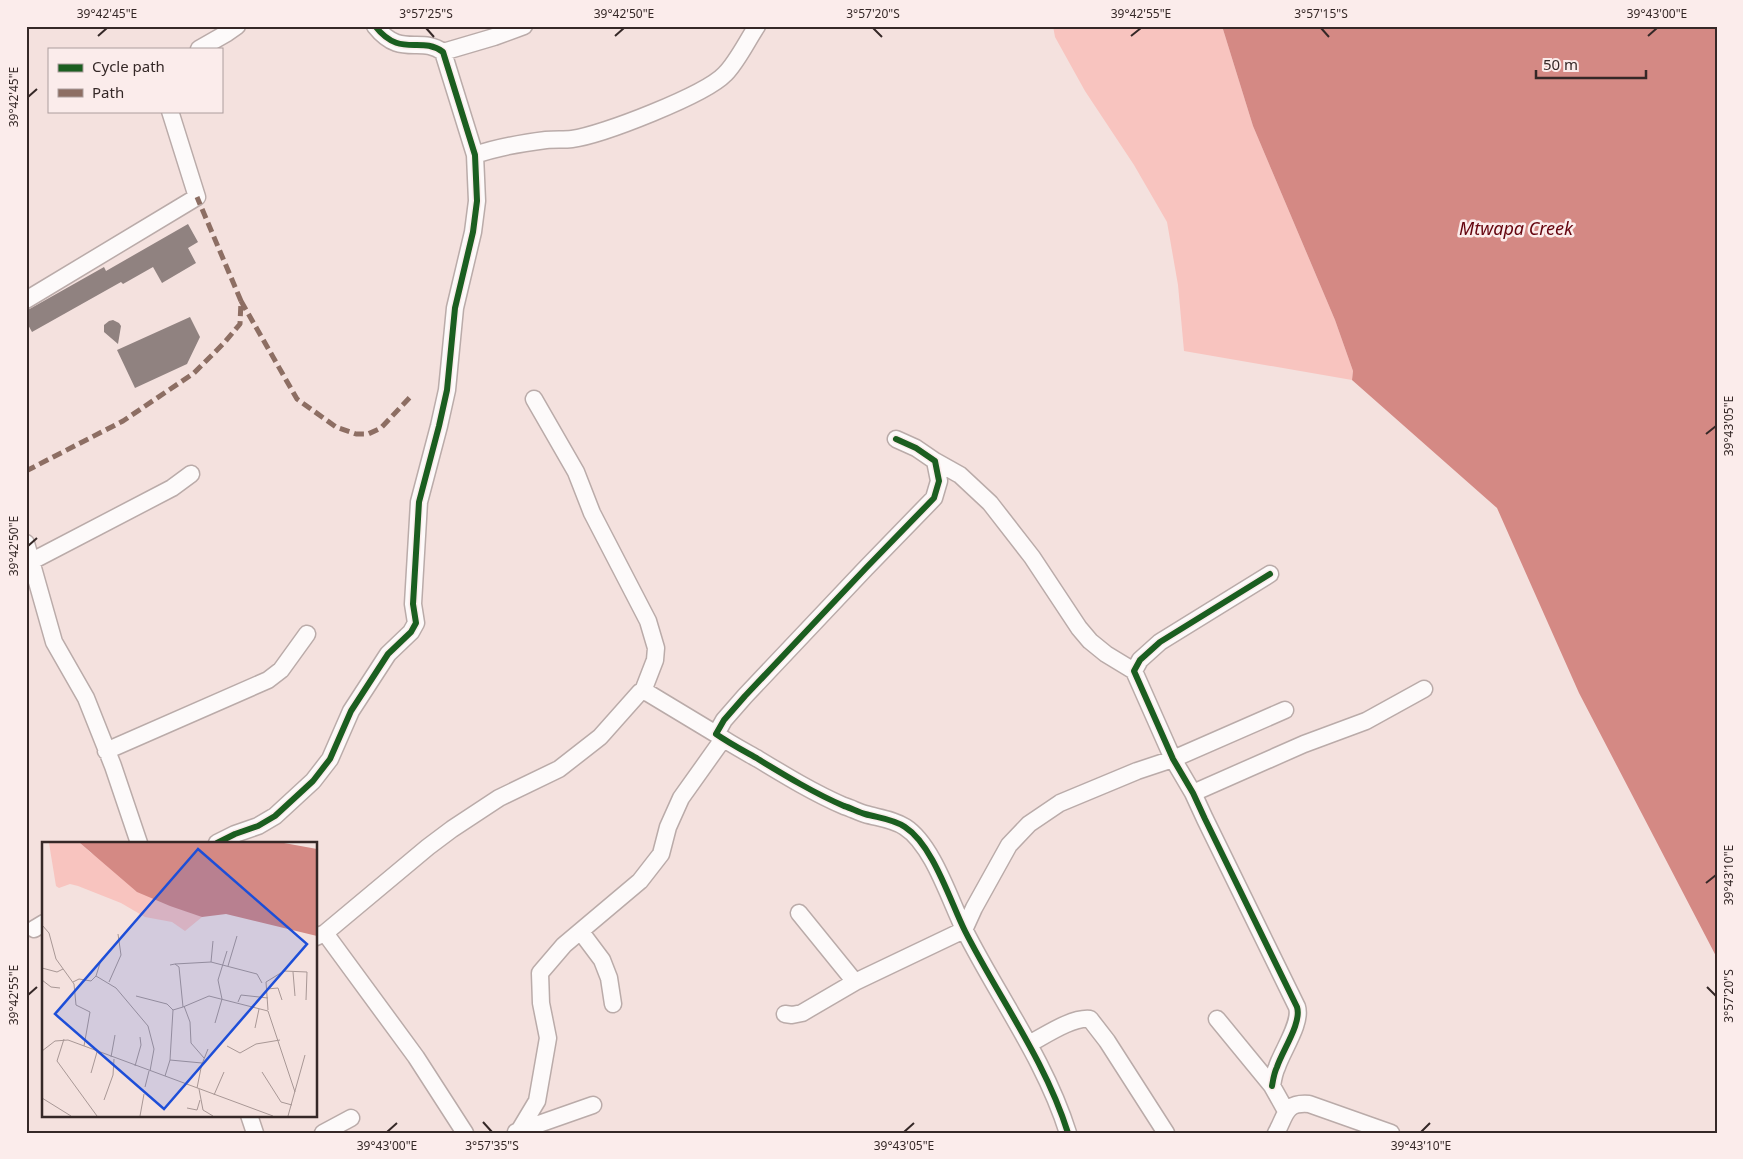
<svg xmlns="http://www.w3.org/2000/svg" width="1743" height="1159" font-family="'Noto Sans',sans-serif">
<rect width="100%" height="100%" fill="#f4e1de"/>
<!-- green -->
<path fill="#f8c4bf" d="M1053 26H1222L1253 126 1335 320 1353 371 1352 380 1184 351 1178 285 1167 222 1134 165 1085 91 1055 37Z"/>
<!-- water -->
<path fill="#d48984" d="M1222 26H1717V958L1579 693 1497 508 1352 380 1353 371 1335 320 1253 126Z"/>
<!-- building -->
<path fill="#908280" d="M188 224 198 242 188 248 196 263 162 283 153 267 123 284 121 282 32 332 26 321V311L104 267 106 271Z
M190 317 200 337 187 364 135 388 117 350Z
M113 320 119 323 121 326 118 344 104 332V325L109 321Z"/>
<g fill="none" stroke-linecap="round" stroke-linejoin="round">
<!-- minor casing -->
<g stroke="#baaba9" stroke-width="19">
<path id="minor" d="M199 49 227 33 237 26
M443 52 494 37 524 26
M475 155C498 147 522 143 546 140 555 139 564 140 572 139 602 135 705 95 725 74 737 62 747 41 757 26
M26 300 197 197 170 111
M534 399 576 472 592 513 648 621 656 648 655 660 643 691
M896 439 916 448 935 461 939 481 934 498 866 568 745 696 724 720 716 734C729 743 744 751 758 759 786 776 814 793 844 806 851 808 858 812 865 814 879 818 893 819 905 827 933 845 950 901 965 931 999 998 1045 1060 1068 1133
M935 461 960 475 990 503 1032 557 1079 628 1090 641 1106 654 1134 671
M26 543 54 642 86 698 113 766 139 843
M32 561 172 488 191 474
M1270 574 1160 642 1140 660 1134 671 1173 759 1193 793 1205 819 1297 1007C1302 1023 1282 1051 1277 1067 1274 1073 1273 1080 1272 1086
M106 751 268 680 281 670 307 634
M1193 793 1304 744 1366 721 1424 689
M217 843 235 834 258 826 275 816 313 781 330 759 351 711 388 654 411 632 416 623 413 604 419 502 439 426 447 390 455 308 473 232 477 201 475 155 443 52C420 35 401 59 375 26
M799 913 855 982
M34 929 44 923
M581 932 602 960 609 978 613 1004
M325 933 428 847 452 829 499 798 559 769 600 737 640 692 643 691 648 693 716 734
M316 937 325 933 416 1057 465 1133
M785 1014 792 1015 802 1013 855 982 964 930 974 908 1009 845 1029 824 1060 803 1137 771 1173 759 1285 710
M1217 1019 1272 1086 1286 1111
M1029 1044C1046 1035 1072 1017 1090 1019L1107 1041 1166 1133
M249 1115 255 1133
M519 1131 537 1101 548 1038 541 1003 540 973 564 945 640 881 661 854 668 827 681 798 723 739
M516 1132 593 1105
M323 1133 351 1118
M1276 1133C1286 1116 1284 1102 1309 1104L1391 1133"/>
</g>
<!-- minor -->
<use href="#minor" stroke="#fdfafa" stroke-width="16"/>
<!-- quiet -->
<path stroke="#8d6e63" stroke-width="5" stroke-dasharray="10 5" stroke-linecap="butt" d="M241 301 297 399 336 427 356 434H368L381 428 412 395
M26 471 123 421 194 373 224 343 240 324 241 301 197 197"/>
<!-- cycleway casing -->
<g stroke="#fbeceb" stroke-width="9">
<path id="cycleway" d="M896 439 916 448 935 461 939 481 934 498 866 568 745 696 724 720 716 734C729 743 744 751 758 759 786 776 814 793 844 806 851 808 858 812 865 814 879 818 893 819 905 827 933 845 950 901 965 931 999 998 1045 1060 1068 1133
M1270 574 1160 642 1140 660 1134 671 1173 759 1193 793 1205 819 1297 1007C1302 1023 1282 1051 1277 1067 1274 1073 1273 1080 1272 1086
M217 843 235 834 258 826 275 816 313 781 330 759 351 711 388 654 411 632 416 623 413 604 419 502 439 426 447 390 455 308 473 232 477 201 475 155 443 52C420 35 401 59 375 26"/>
</g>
<!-- cycleway -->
<use href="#cycleway" stroke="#1b5e20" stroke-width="6"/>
</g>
<!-- ticks -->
<path fill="none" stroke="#352827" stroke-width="2" d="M426 28 434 37M873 28 882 37M1321 28 1329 37M98 36 107 28M615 36 624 28M1131 36 1141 28M1648 36 1657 28M28 97 37 89M1706 434 1716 426M28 546 37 538M1706 883 1716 875M1707 987 1716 996M28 995 37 987M483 1122 492 1132M387 1132 397 1123M904 1132 914 1123M1421 1132 1430 1123"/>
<g text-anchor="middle" stroke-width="5" stroke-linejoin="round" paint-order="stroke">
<!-- water labels -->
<g font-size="18" font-style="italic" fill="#65040e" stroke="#fbeceb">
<text x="1516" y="235">Mtwapa Creek</text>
</g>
</g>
<!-- overview -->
<g transform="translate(42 842)">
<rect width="275" height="275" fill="#f4e1de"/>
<path d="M7 1H38L49 11 160 75 143 89 130 80 103 75 79 61 36 44 28 42 17 46 14 44Z" fill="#f8c4bf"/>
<path d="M38 1H242L275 7V94L184 72 160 75 128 64 95 50Z" fill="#d48984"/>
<path fill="none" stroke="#a89795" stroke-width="1" d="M0 83 7 91 14 117 32 142 34 163 48 170 42 204M171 99 169 120 215 132 220 141M133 122 169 120M128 123 133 122 137 125 141 165 167 154 226 169 253 250M186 124 195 94M0 126 15 130 21 127M251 130 253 154M54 134 59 118M0 138 9 145 18 146M31 140 37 137 49 139 54 134 74 146 106 184 112 207 108 229M67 140 79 113 76 92M225 147 236 146 240 158M94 154 125 162 131 168M196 160 199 153 226 156M142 164 148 180 149 201 162 216M226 168 224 140 242 129 265 130 264 158M173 181 180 157 176 138 185 109M213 186 217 167M22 197 15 219 55 274M185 204 198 211 214 202 238 198M0 209 13 199 26 198 231 274M69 215 73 193M128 218 131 168 141 165M160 222 166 207M93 224 99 203 98 195M220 230 239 260 250 263M49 231 55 210M123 234 128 218 160 221 155 246M103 245 107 229M157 247 161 268 171 274M172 253 182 230M0 256 29 274M62 258 71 233 72 217M145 266 155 268 158 258M98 274 102 252M246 274 263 213"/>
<path fill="#1d4ed8" fill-opacity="0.15" stroke="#1d4ed8" stroke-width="2.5" d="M156 7 265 102 122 267 13 172Z"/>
<rect width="275" height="275" fill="none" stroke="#352827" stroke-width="2.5"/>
</g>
<!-- border -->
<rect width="1743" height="1159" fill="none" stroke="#fbeceb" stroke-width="55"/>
<!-- legend -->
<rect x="48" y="48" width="175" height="65" fill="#fbeceb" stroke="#ac9e9d"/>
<rect x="58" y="64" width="25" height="8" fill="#1b5e20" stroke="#ac9e9d"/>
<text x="92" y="72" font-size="15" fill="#352827">Cycle path</text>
<rect x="58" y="89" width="25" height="8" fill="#8d6e63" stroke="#ac9e9d"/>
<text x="92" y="98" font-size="15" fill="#352827">Path</text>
<!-- scale -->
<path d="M1536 70v8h110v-8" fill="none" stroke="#352827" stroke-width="2.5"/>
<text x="1543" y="70" font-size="15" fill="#352827" stroke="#fbeceb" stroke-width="4" paint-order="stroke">50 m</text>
<rect x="28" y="28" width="1688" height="1104" fill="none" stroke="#352827" stroke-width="2"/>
<g font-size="12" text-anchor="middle" fill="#352827">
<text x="107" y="18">39°42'45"E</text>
<text x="426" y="18">3°57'25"S</text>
<text x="624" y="18">39°42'50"E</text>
<text x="873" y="18">3°57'20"S</text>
<text x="1141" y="18">39°42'55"E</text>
<text x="1321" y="18">3°57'15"S</text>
<text x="1657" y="18">39°43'00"E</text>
<text transform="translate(14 97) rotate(-90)" y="4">39°42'45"E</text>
<text transform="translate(1729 426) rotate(-90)" y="4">39°43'05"E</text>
<text transform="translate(14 546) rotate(-90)" y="4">39°42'50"E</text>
<text transform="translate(1729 875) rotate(-90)" y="4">39°43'10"E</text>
<text transform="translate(14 995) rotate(-90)" y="4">39°42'55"E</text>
<text transform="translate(1729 996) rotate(-90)" y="4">3°57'20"S</text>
<text x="387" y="1150">39°43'00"E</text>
<text x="492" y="1150">3°57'35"S</text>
<text x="904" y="1150">39°43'05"E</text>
<text x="1421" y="1150">39°43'10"E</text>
</g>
</svg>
